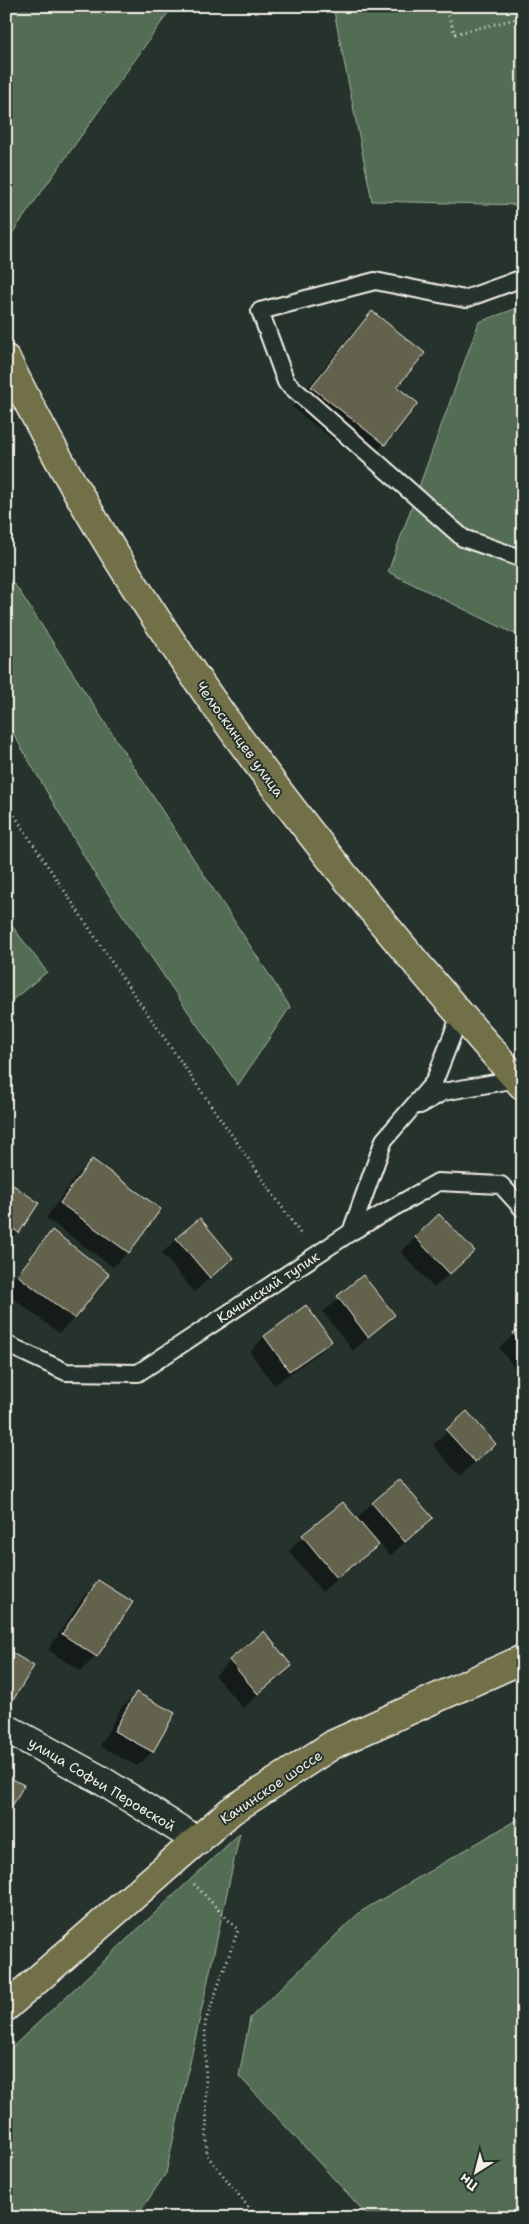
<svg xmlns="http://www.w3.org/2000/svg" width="529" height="2224" font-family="'Shantell Sans',sans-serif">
<rect width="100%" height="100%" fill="#26332d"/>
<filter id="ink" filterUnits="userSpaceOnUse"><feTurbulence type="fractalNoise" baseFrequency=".02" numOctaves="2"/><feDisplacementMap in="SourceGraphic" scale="10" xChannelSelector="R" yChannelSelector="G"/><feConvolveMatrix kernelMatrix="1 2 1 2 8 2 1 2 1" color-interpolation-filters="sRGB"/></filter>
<g filter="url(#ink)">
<!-- green -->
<path fill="#526d55" stroke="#a3af9e" d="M6 6H173L6 242Z
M333 6H523V205L372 201Z
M523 306V638L388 572 479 322Z
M6 575 18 589 290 1007 238 1085 92 870 6 721Z
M6 918 47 972 6 1005Z
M523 1816V2218H370L239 2076 250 2018 360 1912Z
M240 1833 166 2173 136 2218H6V2053Z"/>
<!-- shadow -->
<path fill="#0007" d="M372 313 396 387 416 404 384 444 364 464 292 407 352 333Z
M92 1161 159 1209 128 1252 113 1267 46 1218 77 1175Z
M6 1181 18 1232 6 1243Z
M439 1215 458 1265 434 1288 401 1252Z
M52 1232 108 1274 74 1318 59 1333 6 1293V1287L38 1247Z
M177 1239 232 1258 194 1292 162 1253Z
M363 1277 394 1315 353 1351 323 1312Z
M306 1307 330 1340 316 1355 274 1385 250 1352 264 1337Z
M523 1326V1378H522L499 1348Z
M447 1431 494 1444 460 1476 433 1445Z
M372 1503 431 1518 390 1556 371 1534 369 1535 377 1544 322 1592 289 1551 303 1536 356 1519Z
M98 1581 131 1602 96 1656 81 1671 48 1650 84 1596Z
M230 1661 291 1665 243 1708 215 1676Z
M136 1693 173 1714 152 1752 137 1766 100 1746 121 1708Z"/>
<!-- building -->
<path fill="#64624e" stroke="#f4f1e8" d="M372 311 425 353 397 387 418 403 385 445 311 387Z
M92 1159 161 1209 129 1253 60 1203Z
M6 1180 39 1203 19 1233 6 1224Z
M439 1214 475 1251 450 1274 415 1237Z
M200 1218 233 1258 210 1278 176 1238Z
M52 1230 109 1274 75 1319 17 1275Z
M363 1275 395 1315 368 1337 337 1296Z
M306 1305 332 1341 289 1371 264 1336Z
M523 1325V1346L513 1333Z
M467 1411 496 1444 475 1462 446 1430Z
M399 1479 433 1518 405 1542 372 1503Z
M343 1502 379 1545 337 1578 302 1535Z
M98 1580 133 1602 97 1657 62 1634Z
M264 1631 292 1666 258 1694 229 1660Z
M6 1649 34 1666 10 1705 6 1703Z
M136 1692 175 1713 153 1752 114 1731Z
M6 1776 24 1785 6 1817Z"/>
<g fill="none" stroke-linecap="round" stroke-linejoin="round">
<!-- lane casing -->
<g stroke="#f4f1e8" stroke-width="20">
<path id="lane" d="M523 278 465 299 375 281 260 311 286 382 463 538 523 559
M420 1105 443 1092 517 1079
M351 1232 384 1140 434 1082 461 1013
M6 1344 66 1372 138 1373 351 1232 438 1182 501 1185 523 1209"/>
</g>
<!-- secondary casing -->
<g stroke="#f4f1e8" stroke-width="31">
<path id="secondary" d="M6 1728 101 1780 198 1841"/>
</g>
<!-- primary casing -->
<g stroke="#f4f1e8" stroke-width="31">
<path id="primary" d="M6 359C138 626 325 864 523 1086
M6 2007 231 1811 334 1744 523 1659"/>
</g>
<!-- path -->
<path stroke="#f4f1e8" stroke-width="3" stroke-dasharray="1 4" stroke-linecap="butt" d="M445 6 455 34 523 17
M6 803 115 967 302 1236
M194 1884 238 1930 205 2023 207 2155 257 2218"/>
<!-- lane -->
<use href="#lane" stroke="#26332d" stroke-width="16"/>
<!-- secondary -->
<use href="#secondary" stroke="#26332d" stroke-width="28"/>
<!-- primary -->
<use href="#primary" stroke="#726f4a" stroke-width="28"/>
</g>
</g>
<g text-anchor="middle" stroke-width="4" stroke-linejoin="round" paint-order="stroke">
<!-- street labels -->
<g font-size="14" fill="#f4f1e8" stroke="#26332d">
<text transform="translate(240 739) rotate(54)" y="5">Челюскинцев улица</text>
<text transform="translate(268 1287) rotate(-33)" y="5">Качинский тупик</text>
<text transform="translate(102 1784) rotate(31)" y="5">улица Софьи Перовской</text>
<text transform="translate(271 1787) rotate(-34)" y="5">Качинское шоссе</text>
</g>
</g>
<!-- margin -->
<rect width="529" height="2224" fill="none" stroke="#26332d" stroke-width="25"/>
<rect x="12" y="12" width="504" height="2199" fill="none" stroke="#f4f1e8" stroke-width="2" filter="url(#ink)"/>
<!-- north arrow -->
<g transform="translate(476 2172) rotate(216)" stroke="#26332d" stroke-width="4" paint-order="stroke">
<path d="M0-4L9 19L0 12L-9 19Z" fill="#f4f1e8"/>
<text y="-8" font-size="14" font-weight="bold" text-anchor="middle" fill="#f4f1e8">Пн</text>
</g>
</svg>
